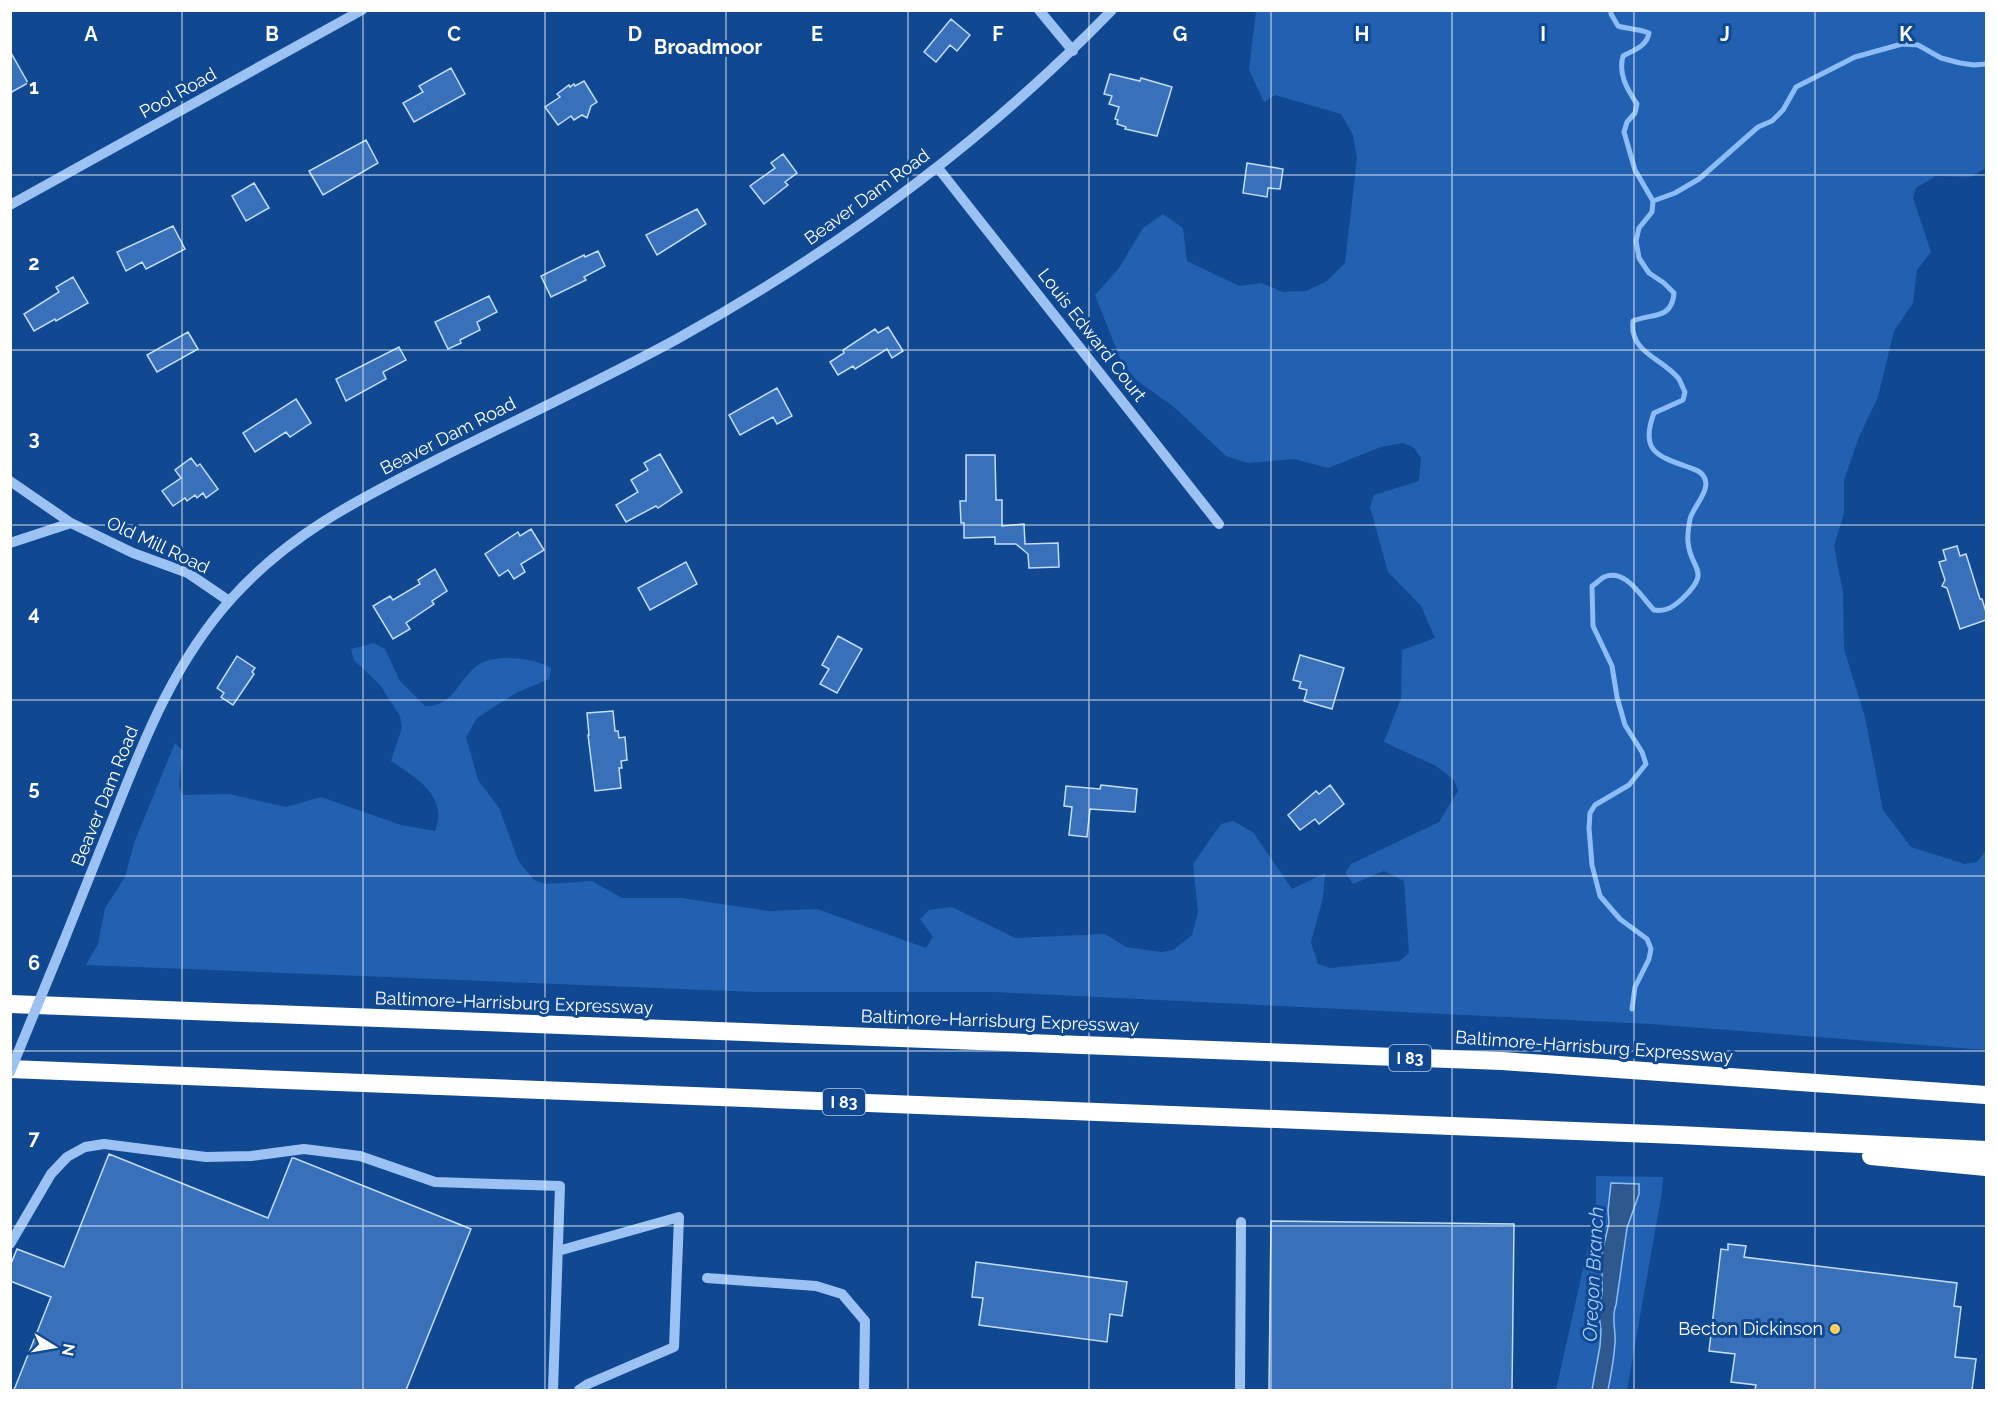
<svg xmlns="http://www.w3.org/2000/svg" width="1997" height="1401" font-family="Raleway,sans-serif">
<rect width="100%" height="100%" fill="#104891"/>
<!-- green -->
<path fill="#2261b1" d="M1256 11H1986V168L1970 177 1936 176 1916 188 1913 198 1931 252 1917 270 1913 303 1894 331 1878 397 1859 437 1844 480V514L1834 546 1843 592 1844 649 1865 717 1883 810 1911 847 1965 864 1977 862 1986 850V1050L1650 1024 994 992H755L86 965 98 944 105 908 125 877 134 843 175 743 183 751 179 784 182 795 229 794 286 807 321 797 401 825 435 831C449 796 416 778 391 761L402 728 400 716 380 685 354 660 351 649 374 643 385 649 400 681 425 706C454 707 458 679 478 665 495 653 535 658 551 668L549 679 516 693 477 718 466 737 478 780 499 808 519 862 534 880 545 884 592 881 622 898H681L769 911 817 909 926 948 933 937 920 919 929 910 952 907 1015 938 1105 934 1126 947 1161 952 1173 950 1192 935 1198 912 1193 864 1221 824 1233 821 1253 832 1292 889 1325 873 1323 898 1311 942 1318 964 1330 968 1400 961 1409 953 1404 881 1384 871 1353 884 1345 873 1351 864 1439 822 1458 791 1454 780 1436 766 1384 742 1401 698 1402 650 1435 638 1421 606 1388 572 1370 507 1374 495 1419 481 1421 458 1414 448 1403 443 1381 447 1328 468 1294 459 1248 463 1226 456 1174 407 1136 380 1121 361 1095 295 1119 268 1143 228 1163 214 1183 228 1187 261 1239 286 1262 283 1283 292 1306 291 1327 281 1345 263 1357 158 1353 135 1341 114 1275 95 1264 102 1249 70Z
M1596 1176 1663 1177 1662 1192 1627 1390H1556L1596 1210Z"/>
<!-- water -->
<path fill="#2f588f" stroke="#8dbdf7" stroke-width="1.5" d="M1611 1183 1639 1184V1194L1627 1228 1616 1305C1611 1317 1616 1330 1615 1343 1614 1359 1611 1375 1608 1390H1592L1600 1346 1601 1330 1598 1308 1602 1294V1253L1609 1223 1608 1210Z"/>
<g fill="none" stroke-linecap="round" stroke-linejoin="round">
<!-- stream -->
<path stroke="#8dbdf7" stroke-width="5" d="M1611 10V14L1618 26C1628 29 1639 29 1649 33 1647 46 1634 50 1623 56 1618 74 1627 89 1637 104L1635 113 1627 122 1624 132 1635 170 1653 201 1652 212 1639 228 1636 241 1639 258 1649 273 1664 283 1674 293C1672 320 1652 313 1633 321 1629 353 1663 358 1679 379 1681 383 1683 388 1685 392L1683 400 1654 413C1640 450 1656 456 1688 467 1694 469 1701 471 1704 477 1712 489 1693 507 1690 519 1689 526 1687 534 1688 542 1690 570 1713 570 1682 599 1673 607 1666 612 1654 610 1641 597 1626 568 1604 577 1600 579 1596 584 1592 586L1593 626 1612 666 1617 697 1625 725 1642 752 1646 764 1629 785 1595 805 1590 813 1589 828 1592 865 1600 896 1620 919 1647 939 1651 949 1649 959 1635 987 1632 1009
M1653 201 1675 193 1699 179 1758 127 1772 121 1783 110 1796 87 1855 57 1902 44 1918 45 1941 58 1960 63 1974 65 1986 64"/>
</g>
<!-- building -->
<path fill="#3871ba" stroke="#c3ddfd" stroke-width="1.5" d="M951 19 970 35 957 51 950 45 936 62 924 52Z
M10 51 28 83 10 93Z
M451 68 465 94 414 122 403 103 423 92 419 86Z
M1110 74 1140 81 1141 78 1172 87 1157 136 1125 129 1126 127 1117 124 1118 120 1115 119 1119 107 1109 104 1112 96 1104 94Z
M584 81 597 102 591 106 587 118 582 115 574 120 571 116 558 125 545 107 560 97 557 94 569 85 570 87 574 84 575 86Z
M366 140 378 163 323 195 309 171Z
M783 154 797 173 785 182 788 185 764 204 750 186 775 168 771 163Z
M1247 163 1283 169 1280 189 1268 188 1267 197 1243 193Z
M254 183 269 208 246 221 232 196Z
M697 209 706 224 657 255 646 235Z
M173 226 185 249 146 269 142 262 126 271 117 252Z
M598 251 605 266 584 277 586 280 551 297 541 276 584 255 585 257Z
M73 277 88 303 56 321 55 319 34 331 24 314 59 292 56 287Z
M489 296 497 312 477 322 480 330 460 340 461 343 448 349 435 322Z
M888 327 903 351 892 358 887 349 855 369 853 366 838 375 830 362 844 353 843 350 875 329 878 333Z
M188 332 198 349 157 372 147 355Z
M399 347 406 360 383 372 386 379 346 401 336 379Z
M777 388 792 416 777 424 773 417 740 435 729 415Z
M296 399 311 423 290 437 286 432 255 452 243 433Z
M660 454 682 492 658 508 656 506 626 522 616 505 638 492 631 480 648 470 644 463Z
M966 455H995L996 500H1002V526L1024 524 1025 544 1058 543 1059 567 1029 568 1028 554 1016 544H995V537L964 538V523H961L960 501H966Z
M191 458 197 466 200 464 218 489 206 498 203 493 197 498 195 495 187 501 185 498 173 506 162 491 181 478 175 470Z
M531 529 544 550 521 564 525 572 514 579 508 570 499 576 485 554 518 532 520 536Z
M1957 546 1960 556 1966 554 1980 599H1982L1986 612V620L1960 629 1947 588 1942 586 1945 580 1939 562 1946 560 1943 550Z
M686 562 697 584 650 610 638 588Z
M435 569 447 591 432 601 434 604 406 623 410 629 393 639 373 606 390 596 393 600 420 584 418 580Z
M838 636 862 649 837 693 820 684 829 669 822 665Z
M1300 655 1344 668 1332 709 1304 701 1307 690 1299 688 1301 682 1293 680Z
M237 656 255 668 252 672 254 674 233 705 221 697 224 693 217 688Z
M613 711 615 731H618L619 738 625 737 627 760 621 761 622 768H619L621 788 595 791 588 735H589L587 713Z
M1101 785 1137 789 1135 812 1090 809 1087 837 1069 835 1072 807 1064 806 1066 786 1100 789Z
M1330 785 1344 804 1319 824 1315 819 1300 830 1288 815 1316 791 1319 794Z
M109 1154 268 1218 292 1158H294L471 1229 406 1390H14L51 1297 10 1281V1266L17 1249 64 1267Z
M1271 1221 1514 1224 1512 1390H1269Z
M1728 1244 1746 1246 1744 1257 1957 1283 1954 1306 1961 1307 1955 1357 1976 1359 1972 1390H1755L1756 1385 1731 1382 1735 1354 1709 1351 1721 1249 1728 1250Z
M976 1262 1127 1282 1122 1316 1110 1314 1107 1342 979 1325 983 1298 972 1297Z"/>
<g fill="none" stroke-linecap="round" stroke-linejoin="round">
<!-- minor -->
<path stroke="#9bc2f3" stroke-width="10" d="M1039 10 1073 51
M938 168 1219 524
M10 205 362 10
M10 481 71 523 133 553 188 573 229 601
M10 543 71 523
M63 943C81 898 99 853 117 808 147 732 177 659 232 598 292 531 364 497 442 457 520 418 600 381 677 339 837 250 984 142 1112 10
M10 1244 51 1174 67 1157 85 1147 104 1144 206 1157 251 1156 304 1149 360 1156 435 1182 560 1186 553 1390
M558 1251 679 1217 674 1347 588 1384 579 1390
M707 1278 816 1286 842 1294 865 1321 864 1390
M1240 1390 1241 1222"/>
<!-- highway -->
<path stroke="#fff" stroke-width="18" d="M10 1004 1502 1061 1986 1095
M10 1069 1678 1135 1986 1150
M1871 1156 1986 1167"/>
<!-- minor-bridge -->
<path stroke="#9bc2f3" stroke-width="10" d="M10 1072 63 943"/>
</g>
<!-- grid -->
<path fill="none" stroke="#fff" stroke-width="1.5" stroke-opacity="0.55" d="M182 10V1390M363 10V1390M545 10V1390M726 10V1390M908 10V1390M1089 10V1390M1271 10V1390M1452 10V1390M1634 10V1390M1815 10V1390M10 175H1986M10 350H1986M10 525H1986M10 700H1986M10 876H1986M10 1051H1986M10 1226H1986"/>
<!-- markers -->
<circle fill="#ffd15d" stroke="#104891" stroke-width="2" cx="1835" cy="1329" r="6"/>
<g text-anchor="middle" stroke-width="6" stroke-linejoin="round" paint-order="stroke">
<!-- shield labels -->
<g fill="#104891" stroke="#b7c8de" stroke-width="1.5">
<rect x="1389" y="1045" width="42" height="26" rx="4.5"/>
<rect x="823" y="1089" width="42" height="26" rx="4.5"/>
</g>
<g font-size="16" font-weight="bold" fill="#fff">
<text x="1410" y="1064">I 83</text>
<text x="844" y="1108">I 83</text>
</g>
<!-- street labels -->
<g font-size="18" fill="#fff" stroke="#104891">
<text transform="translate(178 93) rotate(-29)" y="6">Pool Road</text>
<text transform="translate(867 197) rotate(-36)" y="6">Beaver Dam Road</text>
<text transform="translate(1092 335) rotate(52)" y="6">Louis Edward Court</text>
<text transform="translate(448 436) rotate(-27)" y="6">Beaver Dam Road</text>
<text transform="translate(158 545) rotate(25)" y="6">Old Mill Road</text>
<text transform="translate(105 796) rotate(-68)" y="6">Beaver Dam Road</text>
<text transform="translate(514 1003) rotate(2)" y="6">Baltimore-Harrisburg Expressway</text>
<text transform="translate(1000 1021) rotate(2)" y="6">Baltimore-Harrisburg Expressway</text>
<text transform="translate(1594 1047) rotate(4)" y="6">Baltimore-Harrisburg Expressway</text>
</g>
<!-- poi labels -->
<g font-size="18" fill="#fff" stroke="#104891" text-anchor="end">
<text x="1823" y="1335">Becton Dickinson</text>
</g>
<!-- neighbourhood labels -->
<g font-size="20" font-weight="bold" fill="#fff" stroke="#104891">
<text x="708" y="54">Broadmoor</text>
</g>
<!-- water labels -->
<g font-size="20" font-style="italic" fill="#a7cdfa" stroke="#104891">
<text transform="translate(1593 1274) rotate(-87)" y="7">Oregon Branch</text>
</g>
</g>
<g font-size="20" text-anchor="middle" font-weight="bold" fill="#fff" stroke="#104891" stroke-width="6" stroke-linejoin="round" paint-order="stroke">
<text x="91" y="41">A</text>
<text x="272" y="41">B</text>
<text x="454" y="41">C</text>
<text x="635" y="41">D</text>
<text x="817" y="41">E</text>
<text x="998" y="41">F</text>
<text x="1180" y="41">G</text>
<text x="1362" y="41">H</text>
<text x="1543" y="41">I</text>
<text x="1725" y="41">J</text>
<text x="1906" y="41">K</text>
<text x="34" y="94">1</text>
<text x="34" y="270">2</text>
<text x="34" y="445">3</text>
<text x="34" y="620">4</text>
<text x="34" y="795">5</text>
<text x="34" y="970">6</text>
<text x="34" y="1145">7</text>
</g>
<!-- border -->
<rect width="1997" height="1401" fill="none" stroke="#ffffff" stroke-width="24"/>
<!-- north arrow -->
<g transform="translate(54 1347) rotate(101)" stroke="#104891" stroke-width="4.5" paint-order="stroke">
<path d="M0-4.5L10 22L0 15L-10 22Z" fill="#ffffff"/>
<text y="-9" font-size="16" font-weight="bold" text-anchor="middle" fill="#ffffff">N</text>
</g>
</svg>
